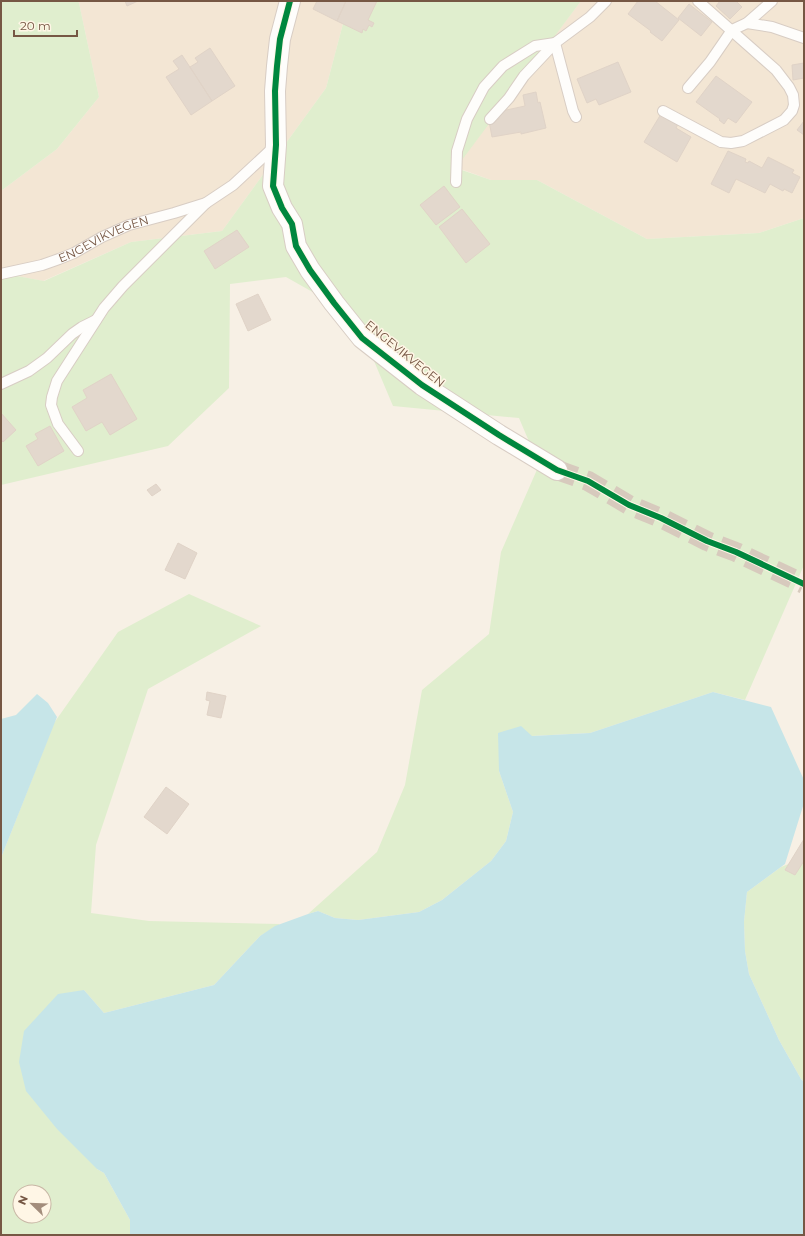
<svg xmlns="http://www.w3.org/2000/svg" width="805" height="1236" font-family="Montserrat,sans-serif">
<rect width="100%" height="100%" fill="#f7f0e5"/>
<!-- residential -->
<path fill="#f3e6d4" d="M78 1H349L326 88 222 231 131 242 43 281 1 273V191L57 149 99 97 79 3Z
M581 1H804V218L759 233 647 239 537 180H491L455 167Z"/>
<!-- green -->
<path fill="#e0eece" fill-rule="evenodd" d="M1 1H78L79 3 99 97 57 149 1 191Z
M349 1H581L456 168 491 180H537L647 239 759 233 804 218V565L745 700 713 692 590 733 531 736 499 771 513 812 506 841 491 861 442 900 419 912 358 920 335 918 318 911 308 914 377 852 405 785 422 690 489 634 501 552 539 465 519 418 393 406 355 316 286 277 230 284 229 388 168 446 1 485V273L44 281 131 242 222 231 326 88Z
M189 594 261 626 148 689 96 845 91 913 149 921 280 924 260 936 214 985 104 1013 84 990 97 1169 104 1173 130 1220V1235H1V858L54 723 118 632ZM20 1192H44V1216H20Z
M804 858V1082L801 1079 779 1040 749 974 745 951 744 922 747 892 781 867Z"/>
<!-- water -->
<path fill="#c6e5e8" d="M713 692 771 707 804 780V803L785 864 747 892 744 922 745 951 749 974 779 1040 801 1079 804 1082V1235H130V1220L104 1173 97 1169 57 1129 26 1091 19 1062 24 1031 58 994 84 990 104 1013 214 985 260 936 275 926 308 914 318 911 335 918 358 920 419 912 442 900 491 861 506 841 513 812 499 771 498 733 521 726 532 736 590 733Z
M37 694 48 703 57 717 1 858V719L16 715Z"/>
<!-- building -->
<path fill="#e3d8cd" stroke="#e0d3c7" d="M125 1H138L127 6Z
M317 1H346L337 21 313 9Z
M346 1H377L368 20 374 23 372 27 369 25 366 31 363 29 362 33 337 21Z
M638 1H655L679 20 662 41 650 32 651 31 628 14Z
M720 1H736L742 7 730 19 716 6Z
M689 4 712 22 701 36 678 18Z
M210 48 235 86 212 101 190 67 198 62 195 58Z
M182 55 212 101 191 115 166 77 179 69 173 61Z
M618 62 631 92 599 105 596 99 587 103 577 79Z
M804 63V78L793 80 792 65Z
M716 76 752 102 736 123 728 118 724 124 719 120 720 119 696 102Z
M536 92 538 103 540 102 546 128 521 134V132L492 137 489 121 499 119 497 112 525 106 523 95Z
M661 114 678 124 676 128 691 137 677 162 644 142Z
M804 121V135L797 130Z
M728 151 746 159 745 162 748 163 749 161 762 168 768 157 794 170 792 173 800 177 792 193 784 189 783 191 770 184 765 193 736 179 729 193 711 184Z
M444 186 460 207 436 225 420 205Z
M462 209 490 244 466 263 439 227Z
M237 230 249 247 215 269 204 251Z
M258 294 271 320 248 331 236 304Z
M111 374 137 419 110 435 102 422 86 431 72 407 87 398 83 390Z
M1 413 16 430 3 442 1 440Z
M50 426 64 451 38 466 26 446 38 439 35 434Z
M156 484 161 490 152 496 147 490Z
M178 543 197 553 185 579 165 570Z
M207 692 226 696 221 718 207 715 210 701 206 700Z
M166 787 189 804 167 834 144 817Z
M804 839V861L795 875 785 870Z"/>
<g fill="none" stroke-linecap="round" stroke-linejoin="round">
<!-- street-tunnel -->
<path stroke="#d7cabd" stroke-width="20" stroke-dasharray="20 10" stroke-linecap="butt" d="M557 470 588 481 629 505 661 518 707 541 736 552 804 584"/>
<!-- lane casing -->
<g stroke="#d8cdc4" stroke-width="12">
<g id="lane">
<path d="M747 23 772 27 804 38"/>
<path d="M688 88 710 62 732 30 747 23 772 1"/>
<path d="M663 111 721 142 731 143 743 141 784 120 792 111 794 105 793 95 789 87 776 70 698 1"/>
<path d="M490 119 509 98 524 76 555 43 590 17 606 1"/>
<path d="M456 182 457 151 467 119 484 87 503 66 535 46 555 43 573 111 576 117"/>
<path id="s1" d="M1 274 42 265 59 259 74 253 102 237 129 225 174 213 206 203 233 185 275 146"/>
<path d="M1 384 29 371 47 358 72 334 82 327 96 320"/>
<path d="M78 451 58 424 51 405 52 397 57 381 104 308 123 286 206 203"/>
</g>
</g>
<!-- street casing -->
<g stroke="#d8cdc4" stroke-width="22">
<path id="street" d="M290 1 280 39 277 66 275 91 276 145 273 186 282 208 292 224 296 246 310 270 334 303 362 338 422 385 499 435 557 470"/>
</g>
<!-- lane -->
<use href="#lane" stroke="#fefdfb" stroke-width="10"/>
<!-- street -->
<use href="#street" stroke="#fefdfb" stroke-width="20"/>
<!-- cycleway casing -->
<g stroke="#fff6e6" stroke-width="8">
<path id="cycleway" d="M290 1 280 39 277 66 275 91 276 145 273 186 282 208 292 224 296 246 310 270 334 303 362 338 422 385 499 435 557 470 588 481 629 505 661 518 707 541 736 552 804 584"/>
</g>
<!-- cycleway -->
<use href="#cycleway" stroke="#00873e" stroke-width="6"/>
</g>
<g text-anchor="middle" stroke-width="3" stroke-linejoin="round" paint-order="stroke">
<!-- street labels -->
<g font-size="12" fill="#765744" stroke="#fff6e6">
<text dy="4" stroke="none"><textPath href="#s1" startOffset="109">ENGEVIKVEGEN</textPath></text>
<text transform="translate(405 354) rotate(39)" y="4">ENGEVIKVEGEN</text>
</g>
</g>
<!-- border -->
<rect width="805" height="1236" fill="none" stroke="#765744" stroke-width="4"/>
<!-- north arrow -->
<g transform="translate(32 1204) rotate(293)"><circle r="19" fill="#fff6e6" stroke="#c8b6a5"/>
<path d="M0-3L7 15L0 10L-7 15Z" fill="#a38d7c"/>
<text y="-6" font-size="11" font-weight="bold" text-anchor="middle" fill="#765744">N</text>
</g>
<!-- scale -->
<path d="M14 30v6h63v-6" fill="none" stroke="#765744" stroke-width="2"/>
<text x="20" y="30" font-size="12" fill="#765744" stroke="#fff6e6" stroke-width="3" paint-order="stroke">20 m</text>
</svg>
